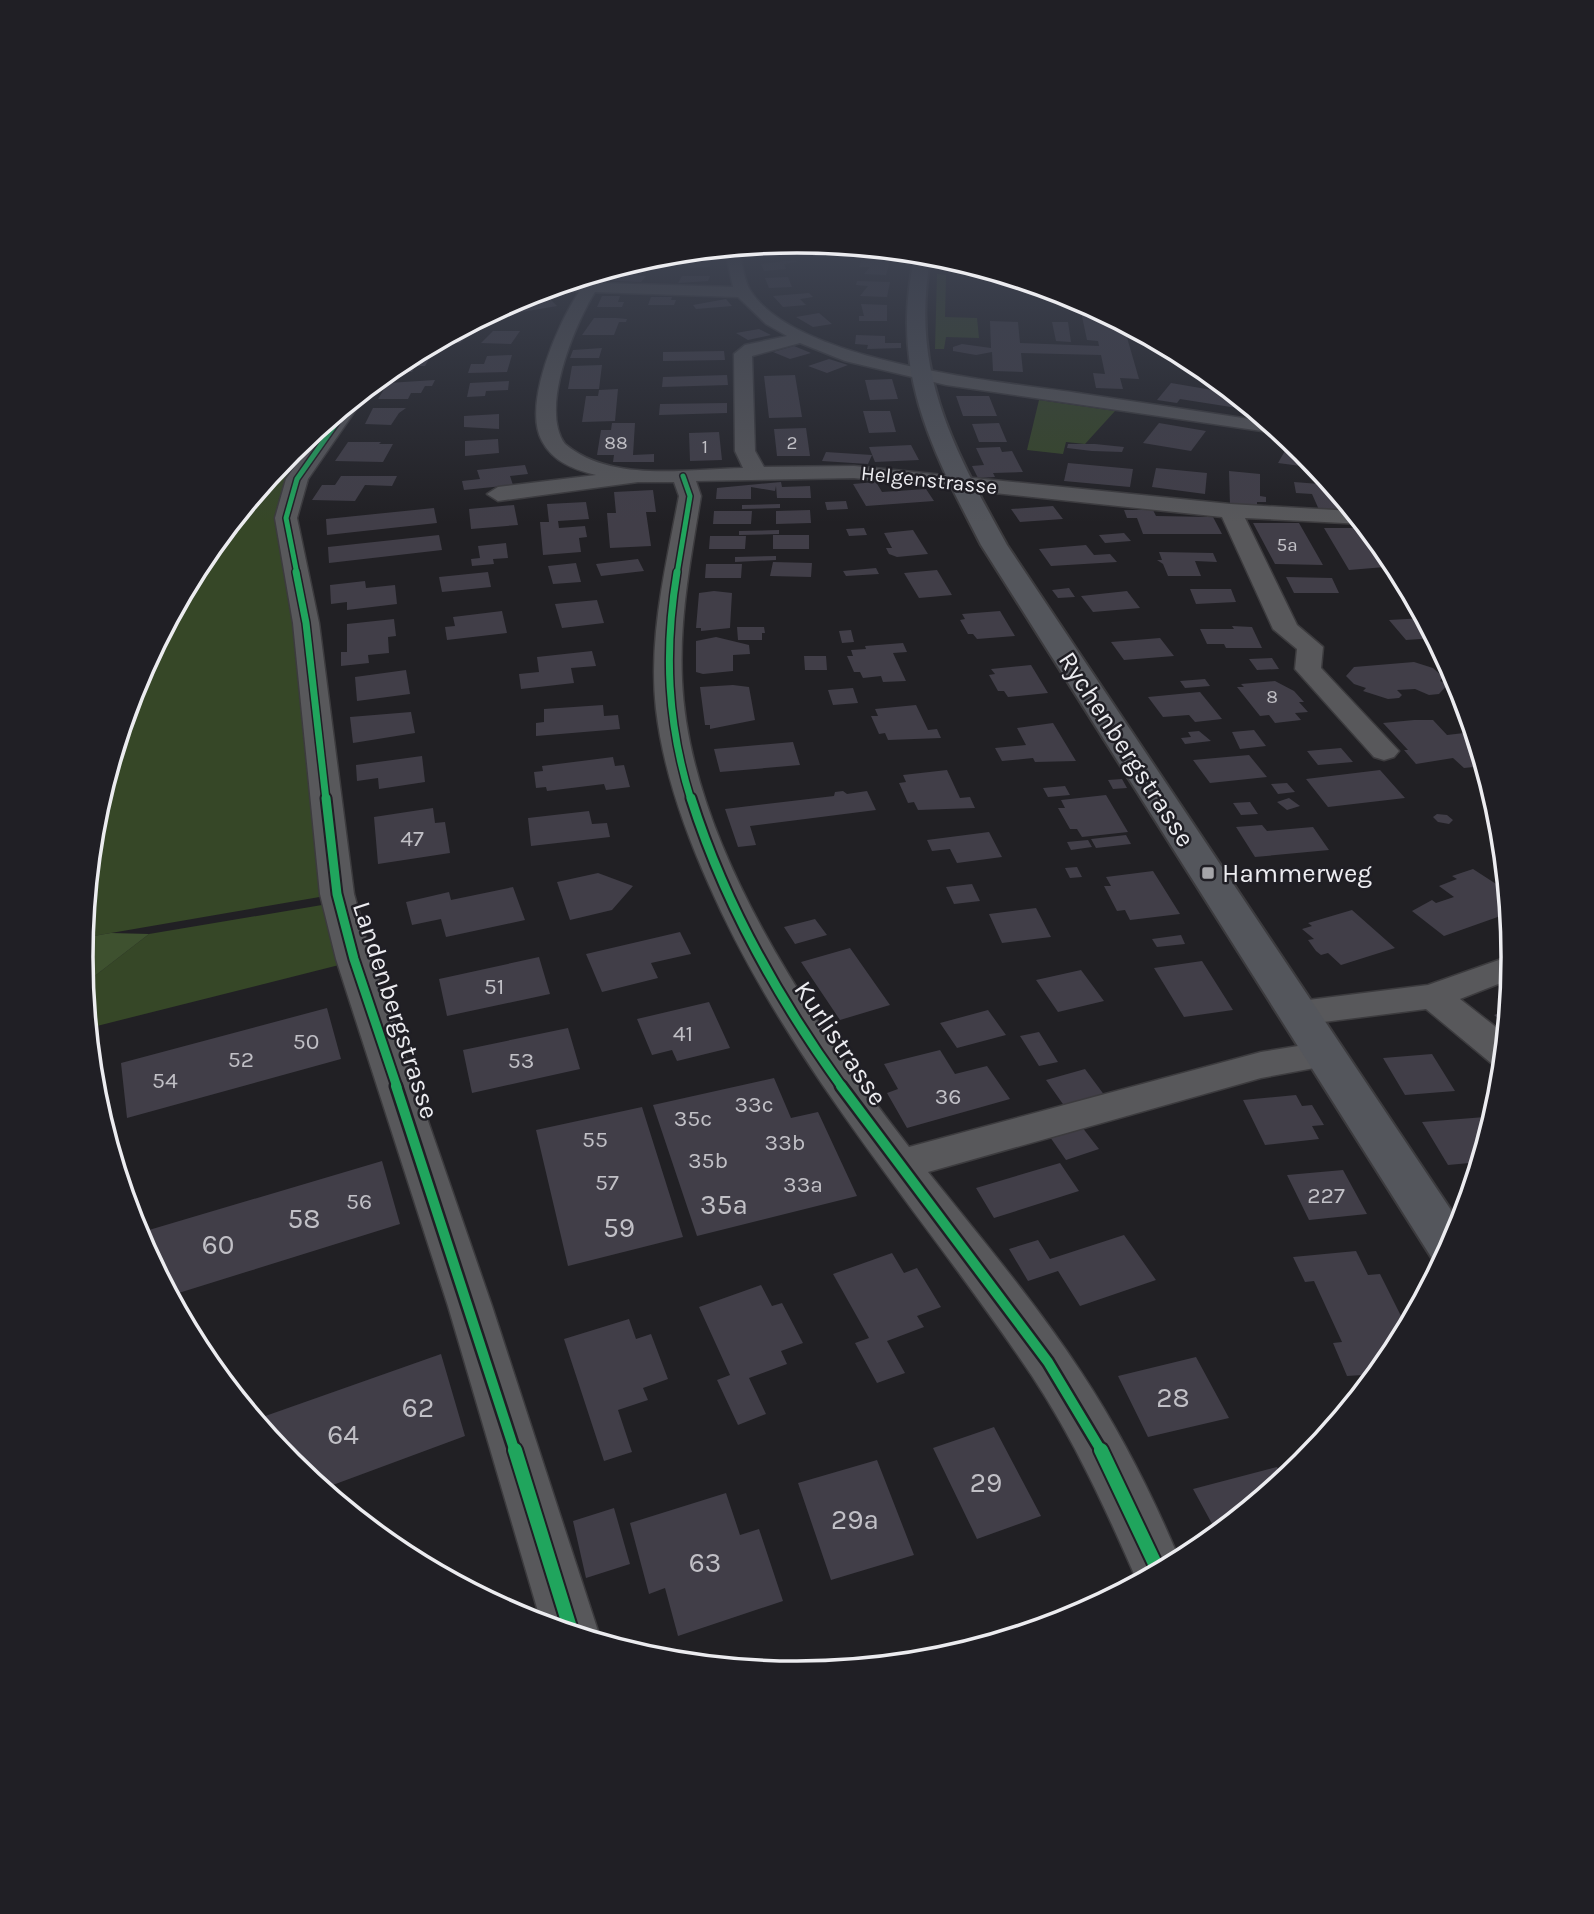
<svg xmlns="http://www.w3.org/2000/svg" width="1594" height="1914" font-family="Karla,sans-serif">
<rect width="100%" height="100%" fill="#212024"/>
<!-- green -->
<path fill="#364727" d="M937 274 946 275 945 317 977 318 979 338 946 337 944 349H935Z
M354 398 297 479 286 518 337 894 82 938 94 817 135 682 201 559 291 450Z
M1039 400 1115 411 1085 444 1066 442 1063 454 1027 450Z
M322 905 343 964 89 1028 97 1104 83 985 149 934Z"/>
<!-- forest -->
<path fill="#3e512f" d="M111 933 149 934 83 985 82 938Z"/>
<!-- building -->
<path fill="#413e48" d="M954 259 985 269V270L947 267V261Z
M794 260 797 262 784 264 786 269 764 271 761 264Z
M862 260 890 261 886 275 864 274 870 267H859Z
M688 261H710V267L688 268Z
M630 263H652L647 269 620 268Z
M618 274 646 276 641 282 613 281Z
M682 276H710L708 281 678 283Z
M788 277 792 287 769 288 765 278Z
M857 281 890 282 887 297 860 296 868 286 856 285Z
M809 293 813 297 800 299 806 305 783 307 773 296Z
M602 296H620L618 302H624L622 307H597Z
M651 297H672L671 300H676L674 305H648Z
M549 298 557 306 516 313 508 303Z
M726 299 732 306 696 309 693 305Z
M861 304 887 305V321H859V316H864Z
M1080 307 1095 308 1131 327H1124L1139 379 1120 378 1123 389 1096 388 1093 373 1105 374 1101 355 1021 353 1023 372 993 371 992 352 976 355 953 351V347L962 344 991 348 990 321 1018 322 1020 343 1099 346 1098 341 1087 340Z
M819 313 832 324 813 327 796 317Z
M594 318H616L627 319 626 322H619L614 335H582Z
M1052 322H1068L1071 342 1056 341Z
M759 329 771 335 748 340 736 333Z
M493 331H520L511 344 481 343Z
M451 333 468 336 460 343 435 342Z
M856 335 885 336V343H901V348L867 349 868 345 855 344Z
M794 346 811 353 790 359 773 352Z
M602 348 599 358H570L573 350Z
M724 351 725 360 663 361V352Z
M512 355 507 372 468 373 471 364H484L487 356Z
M407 357H430L425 366H415L412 372H395Z
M829 359 848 365 827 373 808 366Z
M602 365 599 389H568L572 366Z
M727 375 728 385 662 387 663 377Z
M795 375 802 417 769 418 764 376Z
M892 379 898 399 870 400 865 380Z
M435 380 432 386H425L421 393H411L408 399H378L388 383Z
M509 381 508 390 486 391 485 396 467 397 470 383Z
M1171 383 1224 392 1227 387 1261 416 1248 413 1250 410 1180 399 1177 403 1157 400Z
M618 389 615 421 582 422 586 396H598L599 390Z
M956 396H989L997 416H963Z
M727 403V413L659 415 660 404Z
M373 408H406L399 413 391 425 365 424Z
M863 411H890L896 432 869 433Z
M499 414V429L464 427V416Z
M612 423H635L633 455 654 454V462H613L614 455H597L601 430H611Z
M999 423 1007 442H979L972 424Z
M1159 423 1206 431 1191 451 1143 443Z
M806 428 810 456H777L774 429Z
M719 432 722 460 690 461 689 433Z
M498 439 499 453 465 456V441Z
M348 442H381L379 444H393L383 462 335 461Z
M1290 442 1304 451 1316 468 1278 463Z
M1068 444H1095L1124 447 1122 452 1092 451 1067 448Z
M911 445 919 460 875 462 869 447Z
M1000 447 1002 452 1012 451 1023 472 993 473 995 477 978 478 972 466 984 465 976 448Z
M826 452 872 455 868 464 822 461Z
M1068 463 1133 469 1130 487 1064 481Z
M525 465 528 474 510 476 513 485 464 490 462 481 480 479 477 470Z
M1156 468 1207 473 1205 494 1152 487Z
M1229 471 1260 474V496L1266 497V502H1257V508L1230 505Z
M341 476H397L392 486 365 485 355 501 312 500 322 485H335Z
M781 482 782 487 810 486 811 498H777L776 486 775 491 751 487V499H716L717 488Z
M876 482 882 492 926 489 934 501 866 506 853 484Z
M1294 482 1332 485 1349 506 1351 514 1320 512 1312 494 1296 493Z
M653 490 656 512H646L651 546 610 548 607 513H616L614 492Z
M846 501 848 509 827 510 825 502Z
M586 502 589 519 558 521 559 528 585 526 587 537 579 538 581 552 543 555 540 522H549L547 504Z
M780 504V508L742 509V505Z
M514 505 518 525 471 529 469 509Z
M1053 506 1063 519 1020 522 1011 509Z
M434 508 437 523 327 535 326 519Z
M810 510 811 523 776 524V511Z
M1124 510H1153L1156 516 1213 517 1222 534H1143L1137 518H1127Z
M714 511H752L751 524H713Z
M1253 523H1299L1323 565 1275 564Z
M864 528 867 535 849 536 846 529Z
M1324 528H1360L1362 532H1370L1383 547H1371L1385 567 1349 570Z
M779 530V534L739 535V531Z
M913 530 928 554 897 557 889 554 886 548H892L884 533Z
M1124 533 1131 541 1105 543 1099 535Z
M439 535 442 550 329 563 328 547Z
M773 535H809V549H773Z
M710 536H746L745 549H709Z
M506 543 508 558 493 559 494 564 472 566 471 559 480 558 478 546Z
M1086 545 1094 555 1110 554 1117 562 1051 566 1039 549Z
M1159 552 1213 553 1217 562 1195 561 1201 576H1168L1163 564 1157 560H1162Z
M776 556V560L735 562V557Z
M638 559 644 571 601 576 596 564Z
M773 562 812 563 811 577 770 576Z
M576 563 581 582 553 584 548 566Z
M706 564H742L741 578H705Z
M876 568 879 574 846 576 843 571Z
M937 570 952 595 919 598 904 573Z
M488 572 491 587 442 592 439 577Z
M1286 577 1332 578 1339 593H1294Z
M365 581 366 588 395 585 397 604 347 610V602L331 604 330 585Z
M1069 588 1075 597 1058 598 1052 590Z
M1190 589H1231L1236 602 1196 604Z
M714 591 732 593 730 628 701 631V628H696L699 593Z
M1127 591 1140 608 1093 612 1081 596Z
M597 600 604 623 562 628 555 604Z
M502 611 507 633 447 640 445 627 455 626 453 617Z
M1000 611 1015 636 977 639 973 634H968L960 620 965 619 962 614Z
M1425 618 1435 638 1406 640 1389 620Z
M394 619 396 636 388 637 389 653 368 655 369 663 341 666V652H347V624Z
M1232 626 1252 627 1262 648H1226L1224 644H1207L1200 629H1234Z
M737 627H764L765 633H762V640H738Z
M851 630 854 642 842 643 839 631Z
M716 637 749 645 750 654 733 655V671L703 674 696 672V641Z
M1160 638 1174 656 1124 660 1111 642Z
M903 643 907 652 893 653 906 681 883 682 881 676 863 678 860 672H854L847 656H853L851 650 866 649 865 646Z
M592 651 596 666 571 668 574 683 521 689 519 674 539 672 537 657Z
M804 656H826L827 670H805Z
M1272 658 1279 669 1257 670 1249 659Z
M1414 662 1433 668 1443 677 1440 681 1448 684 1439 694 1429 695 1415 689 1397 690 1402 695 1399 698 1388 699 1363 691 1366 688 1354 684 1346 676 1354 667Z
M1031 665 1048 693 1008 697 1004 691H998L989 675 995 674 991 669Z
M406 670 410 694 357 701 355 677Z
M1205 679 1210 686 1185 688 1180 681Z
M1275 681 1294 691 1304 702H1299L1308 712 1295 713 1301 720 1275 723 1269 715 1260 716 1237 687H1244L1241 684Z
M733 685 749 687 755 720 710 729V725H705L700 687Z
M853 688 858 703 833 705 828 690Z
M1200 692 1222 719 1195 722 1189 715 1163 717 1148 697Z
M603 705 604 716 618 715 620 729 536 736V723L544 722V709Z
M916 705 928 730 937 729 941 738 888 740 885 733 879 734 871 716H878L875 709Z
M411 712 415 733 353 743 350 717Z
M1414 720H1433L1447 735 1473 732 1484 766 1464 768 1453 758 1416 764 1404 750H1408L1383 723Z
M1053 723 1076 761 1035 762 1033 758 1002 761 995 748 1026 745 1017 728Z
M1254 730 1266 746 1240 749 1232 732Z
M1199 731 1211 741 1185 744 1181 738 1191 737 1188 732Z
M793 742 800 765 720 772 714 749Z
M1341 748 1353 762 1318 765 1307 751Z
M1249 755 1267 777 1210 783 1193 760Z
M422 756 425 782 379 789 378 778 357 781 356 765Z
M613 757 615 766 624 765 630 787 606 790 604 784 547 791 546 787 536 788 534 772 543 771 542 766Z
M947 770 960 798 970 797 975 808 918 810 914 802 908 803 899 783 906 782 903 775Z
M1380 770 1405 798 1328 807 1306 779Z
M1122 779 1127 788 1113 789 1108 780Z
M1287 783 1295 792 1278 794 1271 784Z
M1065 786 1070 795 1048 797 1043 788Z
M843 791 847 794 867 791 876 810 750 826 756 845 738 847 725 809 834 796 835 792Z
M1106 795 1128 832 1082 837 1077 829H1070L1058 808H1065L1061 800Z
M1289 798 1300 806 1287 810 1277 802Z
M1250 802 1258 814 1241 815 1233 803Z
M433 808 435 823 445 822 450 853 378 864 374 817Z
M589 811 592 824 607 823 610 837 531 846 528 818Z
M1437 814 1447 815 1453 820 1449 824 1438 822 1433 817Z
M1262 825 1267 831 1313 827 1329 850 1255 857 1236 827Z
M989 832 1002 857 957 863 950 849 932 851 927 840Z
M1126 835 1131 844 1096 848 1091 839Z
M1088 840 1092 847 1071 850 1067 842Z
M1077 867 1082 877 1070 878 1065 868Z
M1473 869 1507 891 1509 913 1444 936 1412 911 1432 900 1436 903 1454 897 1439 886 1457 879 1452 876Z
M1153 871 1180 914 1130 920 1125 910 1117 911 1104 886H1111L1106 877Z
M598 873 633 886 612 910 570 920 557 882Z
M972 884 980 901 954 904 946 887Z
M513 887 525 920 446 937 441 919 412 925 406 902 449 892 451 900Z
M1036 908 1051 937 1002 943 989 914Z
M1352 910 1395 948 1341 965 1328 953 1321 955 1316 951 1308 940 1314 939 1302 929 1312 926 1308 923Z
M815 919 827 935 795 944 784 927Z
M680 932 691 954 651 963 658 978 602 992 586 954Z
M1181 935 1185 944 1157 947 1152 939Z
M850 948 890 1005 840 1020 801 962Z
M539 957 550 994 447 1016 439 979Z
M1202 961 1233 1010 1184 1017 1154 968Z
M1081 970 1104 1001 1058 1012 1036 980Z
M709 1002 730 1048 677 1061 672 1050 652 1055 637 1019Z
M327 1008 341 1059 127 1118 121 1063Z
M988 1010 1006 1035 957 1048 940 1023Z
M1508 1010 1507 1019V1026L1494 1015Z
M568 1028 580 1069 472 1093 463 1050Z
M1039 1032 1058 1062 1039 1066 1020 1036Z
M940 1050 955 1074 987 1066 1010 1099 907 1128 887 1093 898 1089 884 1064Z
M1432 1054 1455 1091 1405 1095 1383 1058Z
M1085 1069 1105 1096 1065 1107 1046 1080Z
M774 1078 791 1118 818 1112 857 1196 697 1236 653 1105Z
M1296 1095 1302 1106 1312 1105 1324 1125 1312 1126 1319 1139 1265 1145 1243 1100Z
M642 1107 683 1237 568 1266 536 1130Z
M1485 1117 1491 1126 1480 1162 1448 1165 1422 1122Z
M1082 1127 1099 1149 1066 1160 1050 1137Z
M382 1161 400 1224 169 1296 153 1265 149 1230Z
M1060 1163 1079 1191 994 1218 976 1188Z
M1343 1170 1367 1214 1309 1220 1287 1175Z
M1124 1235 1156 1280 1080 1306 1058 1271 1028 1281 1009 1249 1038 1240 1050 1259Z
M1356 1251 1368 1275 1380 1274 1407 1328 1393 1355 1378 1374 1347 1376 1333 1343 1342 1342 1314 1281 1305 1282 1293 1257Z
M892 1253 904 1273 917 1268 941 1307 917 1316 924 1327 887 1341 905 1373 877 1383 855 1343 869 1338 833 1274Z
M761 1285 772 1306 782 1303 803 1343 781 1351 787 1364 749 1378 766 1414 738 1425 717 1380 730 1375 699 1307Z
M629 1319 636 1339 651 1334 668 1379 643 1388 648 1400 618 1410 632 1452 604 1461 564 1339Z
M441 1354 465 1436 322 1489 290 1463 254 1420Z
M1196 1357 1229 1418 1148 1437 1118 1376Z
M994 1427 1041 1516 977 1539 933 1448Z
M877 1460 914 1555 831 1580 798 1483Z
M1277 1467 1284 1480 1201 1548 1195 1536 1216 1531 1193 1489Z
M726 1493 740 1535 759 1529 783 1601 678 1636 665 1588 649 1594 630 1523Z
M614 1508 630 1564 586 1578 573 1521Z"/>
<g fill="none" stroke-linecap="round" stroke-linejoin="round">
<!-- street casing -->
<g stroke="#3c3b3e" stroke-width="3">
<path id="street" d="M726 255H740C743 266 744 280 750 290 795 363 1004 382 1084 394 1146 403 1207 413 1269 422L1283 434 946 385 845 361 800 343 752 356 755 451 764 467 854 466 1230 504 1353 511 1364 524 1245 518 1297 625 1323 647 1321 668 1399 751 1394 757 1384 760 1374 757 1295 669 1297 649 1273 629 1222 517 854 478 696 481 701 496C691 557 679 618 682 680 689 843 812 1022 909 1147L1261 1052 1323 1042 1336 1046 1342 1055 1336 1064 1261 1078 928 1172C980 1237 1035 1302 1081 1372 1120 1431 1153 1496 1180 1561L1138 1583C1107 1512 1075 1441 1032 1376 922 1212 789 1067 709 885 684 829 663 770 656 709 648 637 666 566 679 496L674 482H638L498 501 487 494 498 487 596 475C575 470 553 462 542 441 522 405 558 323 579 292L546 288 567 282H586L592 274 608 269 601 283 733 287ZM595 292 738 297 766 324 787 336 745 345 734 354 735 451 743 468C687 469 611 483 565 444 539 409 575 324 595 292Z
M359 394 364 398 308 479 297 518 319 623 354 894 372 959 492 1306 599 1634 596 1641 542 1625 448 1306 336 959 320 894 293 623 275 518 286 479 330 418Z
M1513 955 1511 979 1460 999 1506 1035 1503 1067 1491 1063 1426 1009 1300 1025 1287 1022 1282 1013 1287 1004 1300 1001 1428 985Z"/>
</g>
<!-- secondary casing -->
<g stroke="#3c3b3e" stroke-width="4">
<path id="secondary" d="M915 255H931C909 370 953 447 1007 545L1461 1225 1442 1263 1433 1260 981 545C930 446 889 369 915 255Z"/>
</g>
<!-- street -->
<use href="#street" fill="#58585b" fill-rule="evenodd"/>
<!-- secondary -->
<use href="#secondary" fill="#54565c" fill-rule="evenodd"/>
<!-- cycleway-far4 casing -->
<g stroke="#201f25" stroke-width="8">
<path id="cycleway-far4" d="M297 574 286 518 297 479 354 398
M677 574 690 496 683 476"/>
</g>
<!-- cycleway-far3 casing -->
<g stroke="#201f25" stroke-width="10">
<path id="cycleway-far3" d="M296 572 306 623 326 800
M677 572C664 651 667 723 691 800"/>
</g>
<!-- cycleway-far2 casing -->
<g stroke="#201f25" stroke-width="13">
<path id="cycleway-far2" d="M326 798 337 894 354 959 397 1087
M691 798C724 902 779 1000 842 1087"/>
</g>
<!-- cycleway-far1 casing -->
<g stroke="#201f25" stroke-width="15">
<path id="cycleway-far1" d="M396 1086 515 1452
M841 1086 1048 1362 1102 1452"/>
</g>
<!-- cycleway casing -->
<g stroke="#201f25" stroke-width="18">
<path id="cycleway" d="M515 1450 572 1634
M1101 1450 1159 1572"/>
</g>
<!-- cycleway-far4 -->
<use href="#cycleway-far4" stroke="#20a55d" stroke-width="5"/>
<!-- cycleway-far3 -->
<use href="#cycleway-far3" stroke="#20a55d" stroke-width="7"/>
<!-- cycleway-far2 -->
<use href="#cycleway-far2" stroke="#20a55d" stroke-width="9"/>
<!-- cycleway-far1 -->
<use href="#cycleway-far1" stroke="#20a55d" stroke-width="10"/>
<!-- cycleway -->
<use href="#cycleway" stroke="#20a55d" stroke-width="14"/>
</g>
<!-- sky -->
<linearGradient id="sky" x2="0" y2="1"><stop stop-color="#121214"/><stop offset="0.49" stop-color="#3d4250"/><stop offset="1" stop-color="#3d4250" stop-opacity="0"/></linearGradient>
<rect width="1594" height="523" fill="url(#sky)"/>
<!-- markers -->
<rect fill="#a5a5a9" stroke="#201f25" stroke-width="2.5" x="1201" y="866" width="14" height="14" rx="3.5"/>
<g text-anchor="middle" stroke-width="5" stroke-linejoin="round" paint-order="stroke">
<!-- far-number labels -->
<g font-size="19" fill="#c1c0c6">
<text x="616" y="449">88</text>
<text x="792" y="449">2</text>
<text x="705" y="453">1</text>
<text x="1287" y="551">5a</text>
<text x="1272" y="703">8</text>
</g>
<!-- far-street labels -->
<g font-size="21" fill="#ececf0" stroke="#201f25">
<text transform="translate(929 480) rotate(6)" y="7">Helgenstrasse</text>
</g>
<!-- number labels -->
<g font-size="23" fill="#c1c0c6">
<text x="412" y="846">47</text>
<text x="494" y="994">51</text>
<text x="683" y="1041">41</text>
<text x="306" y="1049">50</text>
<text x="241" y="1067">52</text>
<text x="521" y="1068">53</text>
<text x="165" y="1088">54</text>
<text x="948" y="1104">36</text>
<text x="754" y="1112">33c</text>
<text x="693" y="1126">35c</text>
<text x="595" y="1147">55</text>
<text x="785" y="1150">33b</text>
<text x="708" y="1168">35b</text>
<text x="607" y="1190">57</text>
<text x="803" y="1192">33a</text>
<text x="1326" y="1203">227</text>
<text x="359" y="1209">56</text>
</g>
<!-- street labels -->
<g font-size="26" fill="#ececf0" stroke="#201f25">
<text transform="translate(1127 749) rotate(57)" y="9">Rychenbergstrasse</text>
<text transform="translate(396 1010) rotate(72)" y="9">Landenbergstrasse</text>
<text transform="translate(841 1043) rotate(56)" y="9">Kurlistrasse</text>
</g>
<!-- poi labels -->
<g font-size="26" fill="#ececf0" stroke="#201f25" text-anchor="start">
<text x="1222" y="882">Hammerweg</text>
</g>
<!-- near-number labels -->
<g font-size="28" fill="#c1c0c6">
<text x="724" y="1214">35a</text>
<text x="304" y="1228">58</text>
<text x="619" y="1237">59</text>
<text x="218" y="1254">60</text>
<text x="1173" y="1407">28</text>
<text x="418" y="1417">62</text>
<text x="343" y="1444">64</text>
<text x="986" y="1492">29</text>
<text x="855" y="1529">29a</text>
<text x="705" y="1572">63</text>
</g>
</g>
<!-- crop -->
<path d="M0 0H1594V1914H0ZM93 957a704 704 0 1 1 1408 0a704 704 0 1 1-1408 0Z" fill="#201f25" fill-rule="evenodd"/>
<path fill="none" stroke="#ececf0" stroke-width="3.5" d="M93 957a704 704 0 1 1 1408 0a704 704 0 1 1-1408 0Z"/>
</svg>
